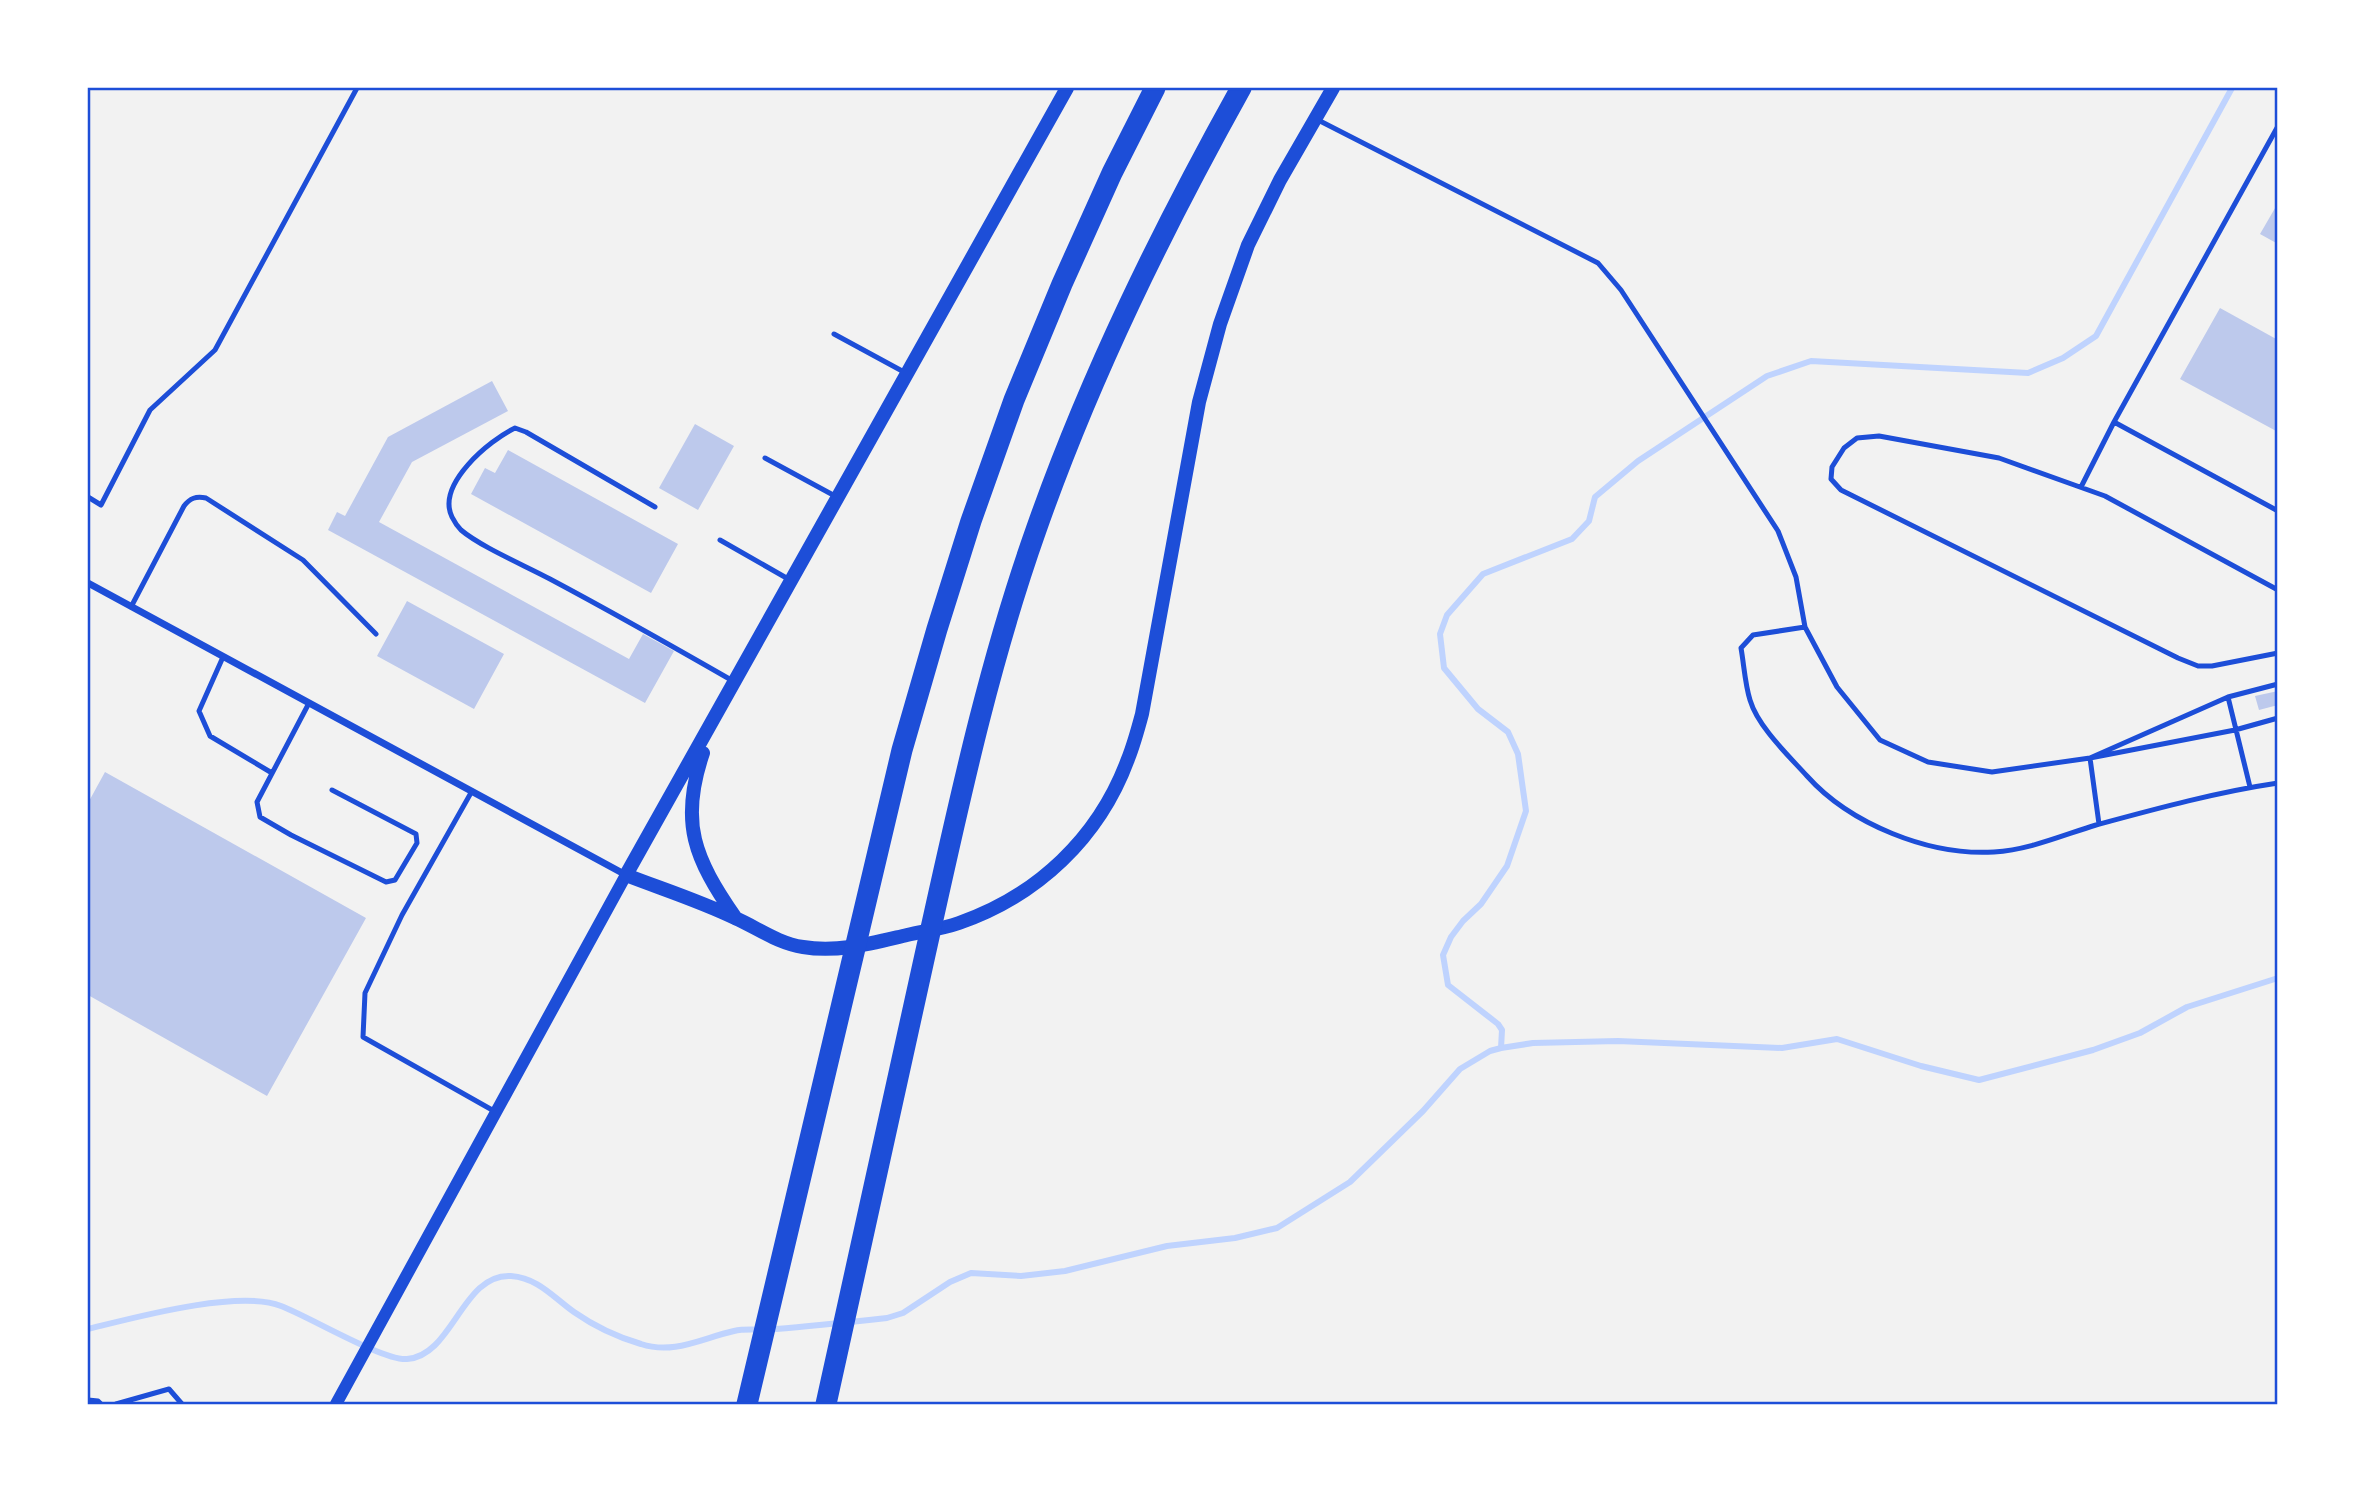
<svg xmlns="http://www.w3.org/2000/svg" width="2365" height="1492" font-family="'Noto Sans',sans-serif">
<rect width="100%" height="100%" fill="#f2f2f2"/>
<g fill="none" stroke-linecap="round" stroke-linejoin="round">
<!-- stream -->
<path stroke="#bfd3fe" stroke-width="6" d="M1501 1048 1502 1030 1498 1024 1448 985 1443 955 1451 937 1463 921 1481 904 1507 866 1526 811 1518 754 1508 732 1478 709 1444 668 1440 634 1447 615 1483 574 1572 539 1589 521 1595 497 1638 461 1767 376 1811 361 2028 373 2063 358 2096 336 2232 88
M88 1329C133 1318 238 1289 281 1306 308 1316 383 1361 407 1359 453 1356 462 1273 511 1276 538 1278 553 1297 574 1312 594 1326 617 1337 641 1344 674 1355 702 1338 734 1331 747 1328 762 1331 776 1329 813 1326 850 1322 887 1318L903 1313 950 1282 971 1273 1021 1276 1065 1271 1167 1246 1235 1238 1277 1228 1350 1182 1423 1111 1460 1069 1490 1051 1501 1048 1533 1043 1618 1041 1782 1048 1837 1039 1921 1066 1979 1080 2093 1050 2140 1033 2187 1007 2278 978"/>
</g>
<!-- building -->
<path fill="#bdc9ec" d="M2278 203V244L2260 234Z
M2220 308 2278 340V432L2180 379Z
M492 381 508 411 412 462 379 522 629 659 643 634 674 651 645 703 328 530 337 512 345 516 388 437Z
M695 424 734 446 698 510 659 488Z
M508 450 678 544 651 593 471 494 485 468 495 473Z
M407 601 504 654 474 709 377 656Z
M2278 691V705L2259 710 2255 696Z
M105 772 366 918 267 1096 88 995V803Z"/>
<g fill="none" stroke-linecap="round" stroke-linejoin="round">
<!-- service -->
<path stroke="#1d4ed8" stroke-width="5" d="M1318 120 1598 263 1621 290 1778 531 1796 577 1805 627 1837 687 1880 740 1928 762 1992 772 2090 758 2228 697 2278 684
M834 334 904 372
M2114 422 2278 511
M765 458 835 496
M2081 487 2114 422 2278 126
M88 497 101 505 150 410 215 350 357 88
M655 507 526 432 515 428C490 440 436 484 452 517 454 521 458 527 461 530 481 547 526 566 550 579 612 612 672 646 733 681
M720 540 790 580
M2278 590 2105 496 1999 458 1879 436 1857 438 1844 448 1832 467 1831 479 1841 490 2178 658 2198 666H2212L2278 653
M131 607 184 506C190 498 196 496 206 498L303 560 376 634
M1805 627 1753 635 1741 648C1744 665 1745 684 1750 700 1758 727 1789 756 1807 776 1850 824 1929 856 1994 852 2029 850 2063 835 2096 825 2155 809 2217 792 2278 783
M223 657 199 711 210 736 272 773
M2228 697 2250 787
M309 703 257 802 260 817 291 835 386 882 395 880 417 843 416 834 332 790
M472 791 402 915 365 993 363 1037 494 1111
M2099 824 2090 758 2235 730 2278 718
M88 1400 98 1401 101 1404
M116 1404 169 1389 182 1404"/>
<!-- minor -->
<path stroke="#1d4ed8" stroke-width="7" d="M88 583 626 875"/>
<!-- tertiary -->
<path stroke="#1d4ed8" stroke-width="12" d="M336 1404 626 875"/>
<!-- secondary -->
<path stroke="#1d4ed8" stroke-width="14" d="M1067 88 626 875C662 889 700 901 735 918 758 928 777 943 803 947 838 953 873 943 907 935 924 931 942 929 959 923 1037 896 1099 838 1128 759 1134 744 1138 729 1142 714L1199 402 1220 324 1248 245 1280 180 1333 88
M703 753C679 823 695 859 735 917"/>
<!-- motorway -->
<path stroke="#1d4ed8" stroke-width="21" d="M747 1404 902 750 937 629 971 521 1014 400 1062 284 1112 173 1155 88
M826 1404C859 1255 892 1105 925 955 957 812 987 668 1036 530 1090 376 1162 230 1241 88"/>
</g>
<!-- border -->
<rect width="2365" height="1492" fill="none" stroke="#ffffff" stroke-width="178"/>
<rect x="89" y="89" width="2187" height="1314" fill="none" stroke="#1d4ed8" stroke-width="2.5"/>
</svg>
